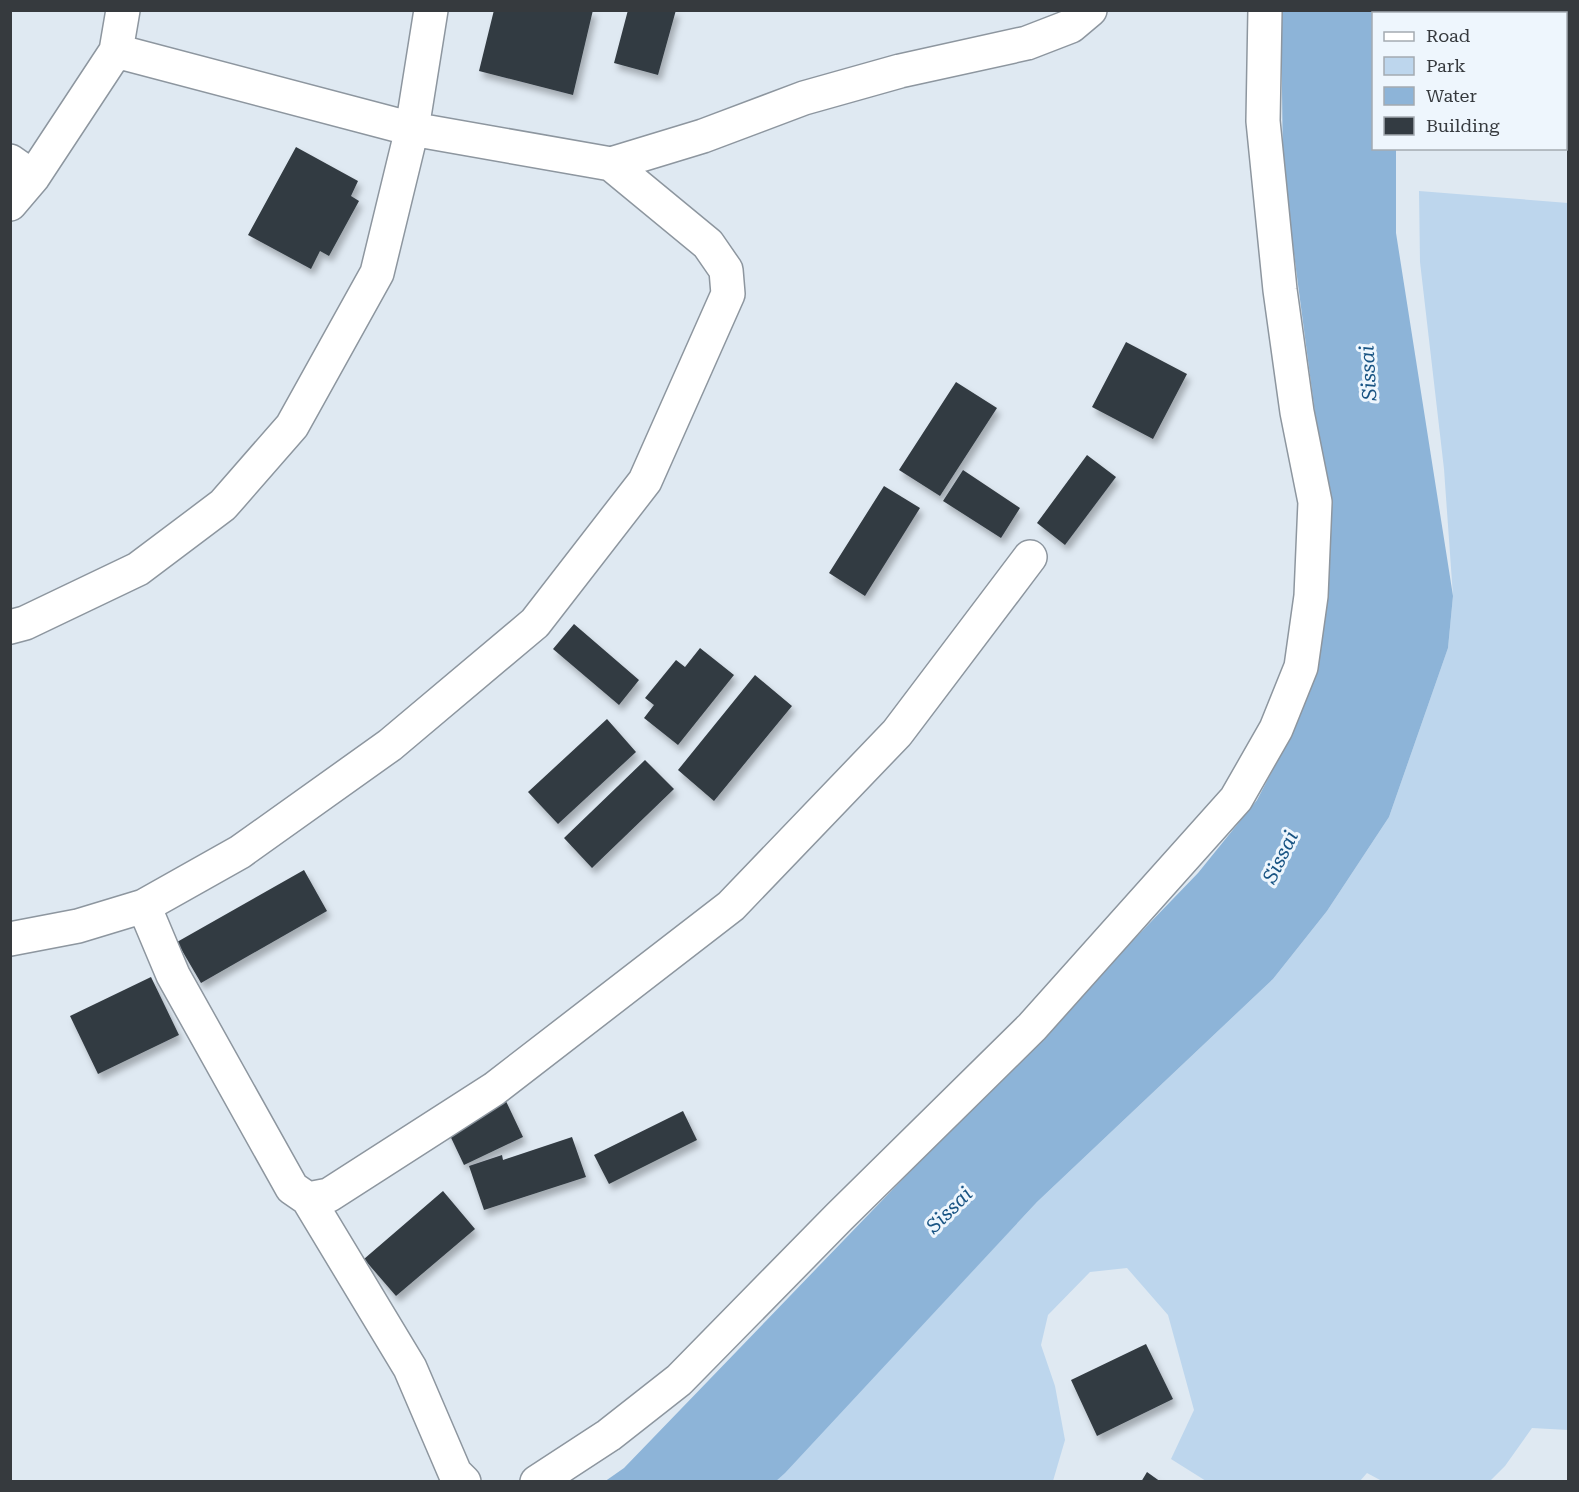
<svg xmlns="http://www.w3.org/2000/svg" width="1579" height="1492" font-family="'Roboto Serif',serif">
<defs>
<filter id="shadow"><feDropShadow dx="3.5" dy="6" stdDeviation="3" flood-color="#0004"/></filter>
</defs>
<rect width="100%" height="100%" fill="#dfe9f2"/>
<!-- green -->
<path fill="#bdd6ed" d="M1419 191 1568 203V1430L1532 1428 1505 1466 1490 1481H1382L1367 1473 1360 1481H1206L1171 1459 1194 1410 1168 1315 1127 1268 1090 1272 1048 1315 1041 1345 1055 1386 1065 1440 1053 1481 775 1482 1037 1202 1273 979 1327 911 1389 817 1448 648 1453 596 1444 469 1420 262Z"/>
<!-- water -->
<path fill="#8db4d8" d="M1281 11H1396V13L1374 14V148L1396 149V233L1453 596 1448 648 1389 817 1327 911 1273 979 1037 1202 785 1473 775 1482H604L624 1468 1198 873 1257 800 1290 737 1316 663 1329 558 1324 482 1283 170Z"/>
<!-- building -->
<path fill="#333b42" filter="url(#shadow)" d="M494 10H593L573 95 479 71Z
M628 10H676L658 75 614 63Z
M296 147 358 181 351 196 359 201 329 256 320 251 311 269 248 235Z
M1126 342 1187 374 1153 439 1092 407Z
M956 382 997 408 940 496 899 470Z
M1087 455 1116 477 1065 545 1037 523Z
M963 470 1020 508 1001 538 943 501Z
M884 486 920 508 865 596 829 573Z
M574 624 639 680 619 705 553 649Z
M700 648 734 675 678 745 644 718 654 705 645 698 676 660 685 667Z
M755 675 792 706 714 801 678 770Z
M607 719 636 752 558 824 528 792Z
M645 760 674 789 592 868 564 838Z
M304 870 327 911 201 983 177 942Z
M151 977 179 1035 98 1074 70 1016Z
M504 1097 523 1137 464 1165 445 1125Z
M683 1111 697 1140 609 1184 594 1155Z
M572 1137 586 1177 484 1210 469 1166 502 1155 503 1160Z
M443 1191 475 1229 396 1296 364 1259Z
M1146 1344 1173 1399 1097 1436 1071 1380Z
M1147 1472 1161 1482H1141Z"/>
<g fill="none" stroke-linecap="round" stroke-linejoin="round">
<!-- minor casing -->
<g stroke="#8d969f" stroke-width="36">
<path id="minor" d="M10 161 33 177
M611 164 703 136 804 98 900 71 1027 43 1071 26 1090 10
M10 204 33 177 116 51 123 10
M10 627 25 623 138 569 223 505 292 426 377 273 412 129 431 10
M144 906 173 975 292 1188 308 1199 410 1368 455 1473 464 1482
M10 939 78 926 144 906 240 852 390 745 535 623 645 481 728 294 726 270 708 244 611 164 412 129 116 51
M308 1199 329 1195 494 1089 731 906 897 733 1030 557
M537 1482 609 1435 679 1380 839 1217 1032 1027 1236 799 1276 729 1301 667 1311 596 1315 502 1297 412 1280 290 1263 121 1265 10"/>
</g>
<!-- minor -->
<use href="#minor" stroke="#fff" stroke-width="33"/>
</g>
<g text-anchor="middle" stroke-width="6" stroke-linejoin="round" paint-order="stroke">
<!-- water labels -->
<g font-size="20" font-style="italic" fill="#195483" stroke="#eef6fd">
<text transform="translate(1368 373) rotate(-93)" y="7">Sissai</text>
<text transform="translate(1280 857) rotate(-64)" y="7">Sissai</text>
<text transform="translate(949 1210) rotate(-45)" y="7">Sissai</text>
</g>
</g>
<!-- border -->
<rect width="1579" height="1492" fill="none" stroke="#363a3e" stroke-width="24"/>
<!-- legend -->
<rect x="1372" y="12" width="195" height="138" fill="#eef6fd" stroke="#a4abb1" stroke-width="1.5"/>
<rect x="1384" y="32" width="30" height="9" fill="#ffffff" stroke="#a4abb1" stroke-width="1.5"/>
<text x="1426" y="42" font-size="18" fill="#363a3e">Road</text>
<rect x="1384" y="57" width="30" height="18" fill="#bdd6ed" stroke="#a4abb1" stroke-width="1.5"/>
<text x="1426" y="72" font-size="18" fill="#363a3e">Park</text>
<rect x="1384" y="87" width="30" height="18" fill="#8db4d8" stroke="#a4abb1" stroke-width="1.5"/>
<text x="1426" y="102" font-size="18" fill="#363a3e">Water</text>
<rect x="1384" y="117" width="30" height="18" fill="#333b42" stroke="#a4abb1" stroke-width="1.5"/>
<text x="1426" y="132" font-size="18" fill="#363a3e">Building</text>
</svg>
